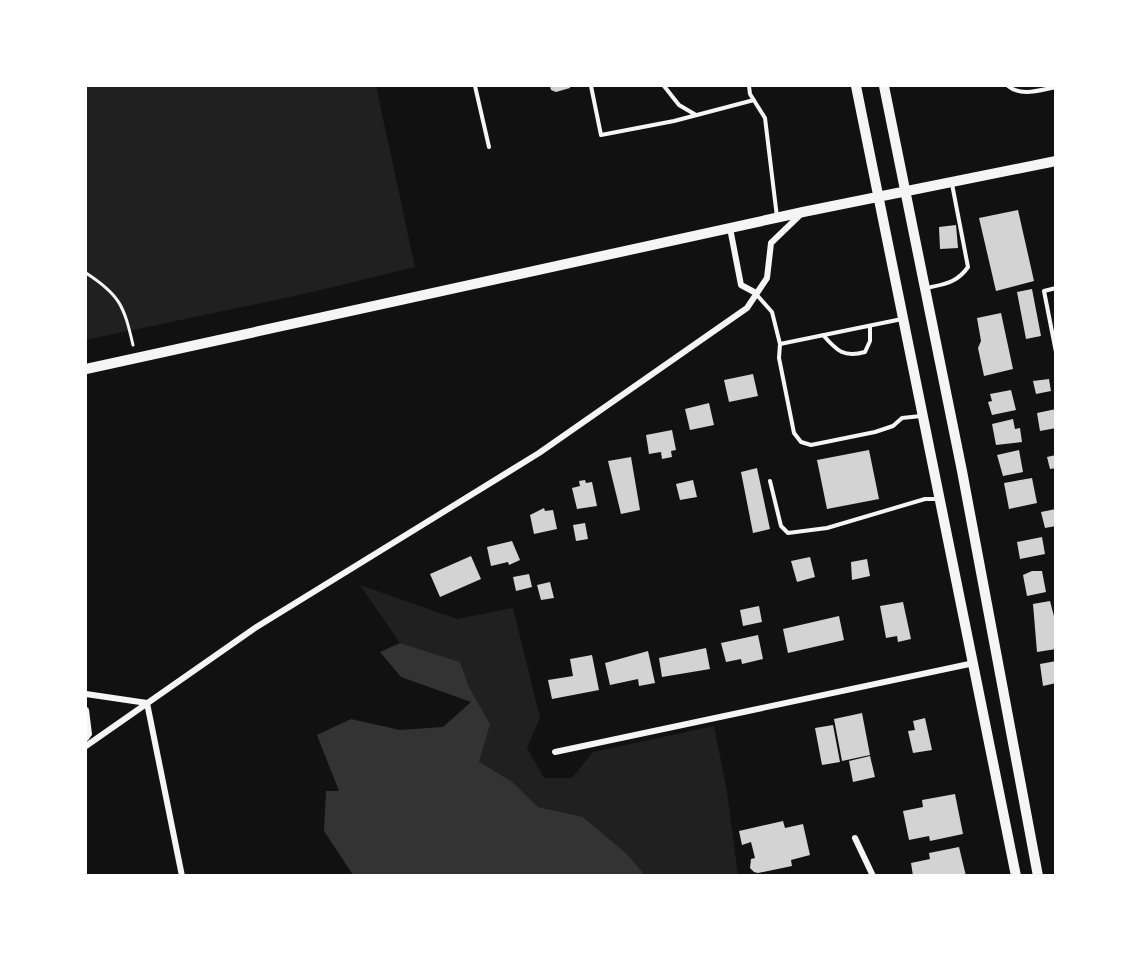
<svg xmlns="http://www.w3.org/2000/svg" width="1141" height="961" font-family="Poppins,sans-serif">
<rect width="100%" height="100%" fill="#111"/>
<!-- green -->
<path fill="#202020" d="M86 86H376L415 267 308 293 86 340Z
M360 585 457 619 513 608 540 718 527 748 544 778H572L593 752 714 726 727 792 738 875H645L627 854 583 817 538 807 478 762 490 724 469 687 460 662 400 643Z"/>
<!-- water -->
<path fill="#333" d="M400 643 460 662 469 687 490 724 479 762 511 781 538 807 583 817 627 854 645 875H353L324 831 326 791H339L317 735 351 719 400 730 443 727 471 702 401 677 380 652Z"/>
<!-- building -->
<path fill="#d3d3d3" d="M550 86H570V88L556 92 551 90Z
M1018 210 1034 281 996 291 979 218Z
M956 225 958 248 940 249 939 227Z
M1032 289 1041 336 1026 339 1017 292Z
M1001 313 1013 369 984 376 978 348 981 341 977 318Z
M753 374 758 396 729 402 724 380Z
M1049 379 1051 391 1036 394 1033 381Z
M1011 390 1016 410 992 415 988 402 992 401 990 394Z
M709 403 714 425 690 430 685 409Z
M1056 409V428L1040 431 1037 413Z
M1013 419 1015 429 1020 428 1022 442 996 445 992 424Z
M672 430 676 450 671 451 672 457 662 459 661 452 649 454 646 435Z
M869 450 879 499 827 509 817 460Z
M1019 450 1023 472 1003 476 997 455Z
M1056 455V468L1050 469 1047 457Z
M631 457 640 510 621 514 608 461Z
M757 468 770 529 753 533 741 472Z
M1032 478 1037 503 1009 509 1004 483Z
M585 480 586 483 592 482 597 506 577 509 572 488 580 486 579 481Z
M693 480 697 497 680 500 676 484Z
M544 508 545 511 553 510 557 529 534 534 530 515Z
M1056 509V526L1045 528 1041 512Z
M585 523 588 539 576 541 573 525Z
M1042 537 1045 554 1020 559 1017 542Z
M512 541 520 560 509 565 508 562 491 566 487 547Z
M471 556 481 579 440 597 430 574Z
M810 557 815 577 797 582 791 561Z
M867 559 870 576 852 580 851 562Z
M1032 571H1042L1046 592 1027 596 1023 575Z
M529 574 532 587 516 591 513 577Z
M550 582 554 598 541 600 537 585Z
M1050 601 1056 624V649L1037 652 1033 604Z
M903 602 911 639 898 642 897 636 886 638 880 606Z
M759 606 762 622 743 626 740 610Z
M839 616 844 640 788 653 783 629Z
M758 635 763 659 742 664 741 659 726 662 721 643Z
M706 648 710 669 662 677 659 658Z
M648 651 655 683 639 686 638 679 610 685 605 663Z
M592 655 599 690 552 699 548 680 573 676 570 659Z
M1056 661V683L1043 686 1040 664Z
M862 713 870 755 842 761 834 719Z
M925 718 932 750 913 753 908 731 915 730 913 721Z
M833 725 840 762 822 765 815 728Z
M870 756 875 777 853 782 849 761Z
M955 794 963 834 930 841 929 836 909 840 903 811 923 807 922 800Z
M783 821 785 828 803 824 810 855 791 860 792 866 758 873 754 872 750 868 751 859 755 858 751 842 742 845 739 831Z
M959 847 966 876H913L911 863 930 859 929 853Z"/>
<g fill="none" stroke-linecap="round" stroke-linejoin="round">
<!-- path -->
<path stroke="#f5f5f5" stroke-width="3" d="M86 273C120 295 124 306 133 345"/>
<!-- service -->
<path stroke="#f5f5f5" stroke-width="4" d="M475 86 489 147
M591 86 601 135 674 121 754 100
M664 86 679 105 696 115
M749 86 750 94 765 118 777 217
M1008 86C1021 97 1040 90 1056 87
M927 288C944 284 957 283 968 267L952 184
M1056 288 1044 291 1056 352
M756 294 772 312 780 344 902 319
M823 335C837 351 844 358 865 352L870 341V326
M780 344 779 358 794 433 801 442 811 445 875 432 893 426 902 418 921 416
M770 481 781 526 788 533 827 528 925 499H939"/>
<!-- minor -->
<path stroke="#f5f5f5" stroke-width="6" d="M730 228 741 285 756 293
M86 694 147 703 182 876
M86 710 89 734 86 738
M86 746 255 628 539 453 747 308 767 278 771 243 800 215
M555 752 974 663
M855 838 873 876"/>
<!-- secondary -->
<path stroke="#f5f5f5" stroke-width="10" d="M856 86 1016 876
M884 86 962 471 1038 876
M86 369 803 212 1056 161"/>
</g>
<!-- border -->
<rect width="1141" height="961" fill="none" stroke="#ffffff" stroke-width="174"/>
</svg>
